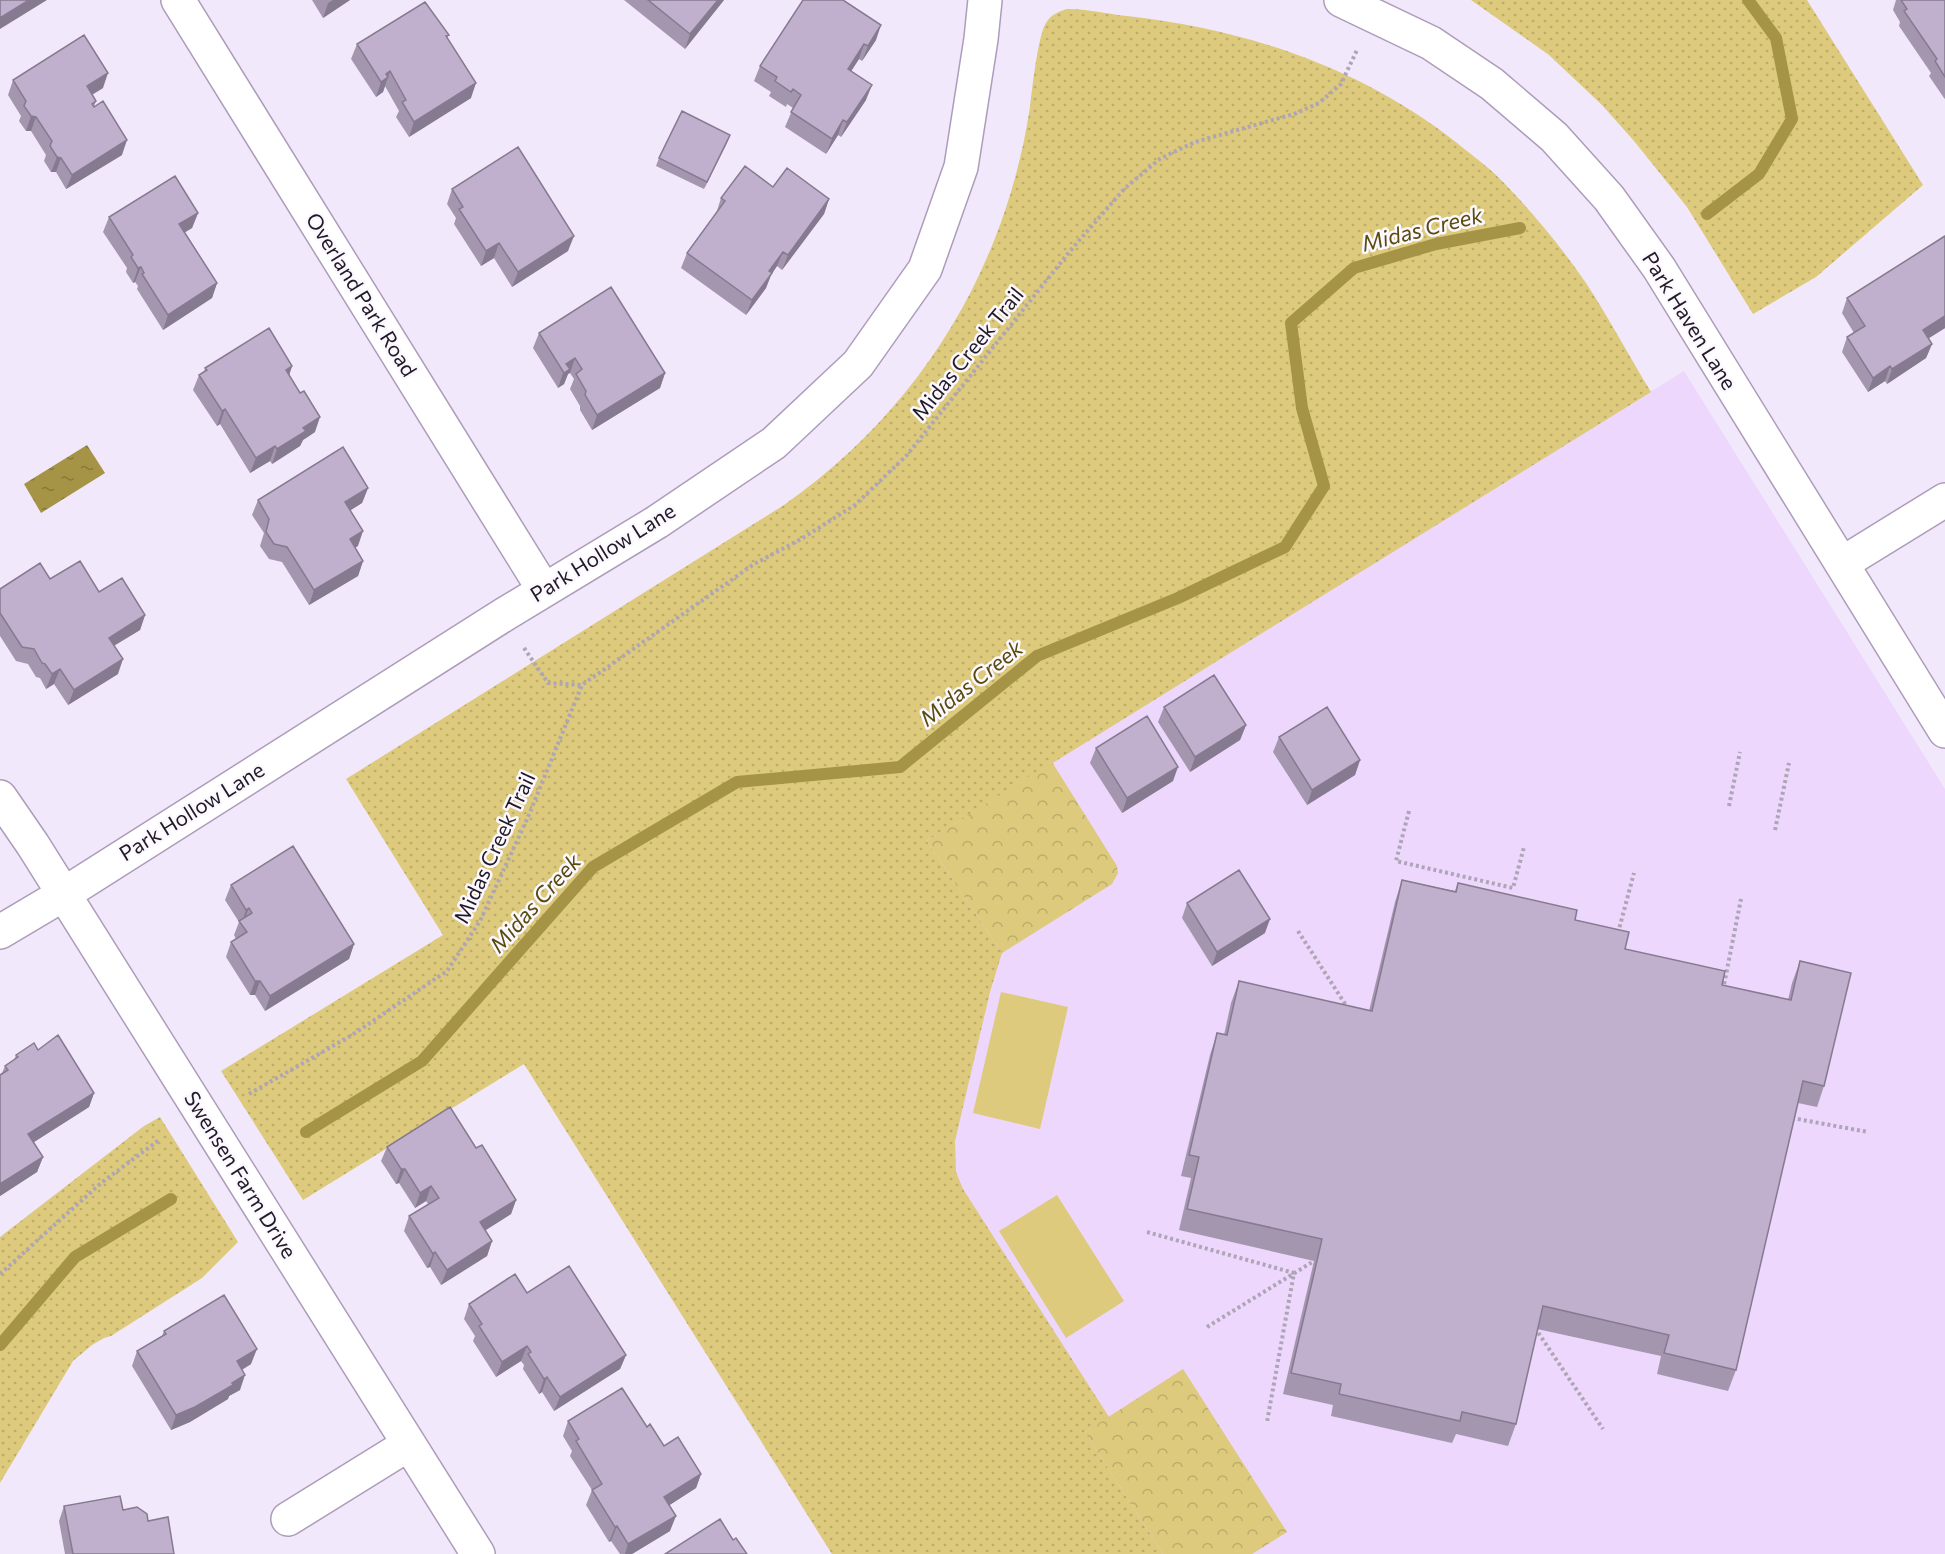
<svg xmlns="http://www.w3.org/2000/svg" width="1945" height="1554" font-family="Commissioner,sans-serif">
<defs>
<pattern id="grass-dots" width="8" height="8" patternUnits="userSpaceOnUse" patternTransform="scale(1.5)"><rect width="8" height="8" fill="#ddca7c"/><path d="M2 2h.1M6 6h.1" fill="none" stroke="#bdad6b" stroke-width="1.8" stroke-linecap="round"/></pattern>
<pattern id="park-crowns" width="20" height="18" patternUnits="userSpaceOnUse" patternTransform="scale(1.5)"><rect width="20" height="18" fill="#ddca7c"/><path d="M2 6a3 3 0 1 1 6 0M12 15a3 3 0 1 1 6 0" fill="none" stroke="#bdad6b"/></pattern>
<pattern id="water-ripples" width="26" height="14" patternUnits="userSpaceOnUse" patternTransform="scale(1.5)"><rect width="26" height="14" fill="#a69446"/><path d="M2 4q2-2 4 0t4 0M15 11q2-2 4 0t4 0" fill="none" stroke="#87783a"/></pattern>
</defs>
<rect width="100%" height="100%" fill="#f2e8fb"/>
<!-- built -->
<path fill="#edd7fd" d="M1684 371 1945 789V1554H832L536 1083Z"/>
<!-- grass -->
<path fill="url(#grass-dots)" d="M1471 0H1807L1923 185 1816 277 1753 314 1687 207 1634 141 1602 105 1549 55Z
M1068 9C1088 9 1107 14 1127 16 1246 29 1362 68 1457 143 1473 156 1491 169 1505 184 1534 214 1562 248 1586 283 1609 318 1629 356 1651 392L927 841 1002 953 990 992 955 1141 956 1172 963 1189 1109 1417 1085 1432 1163 1554H832L524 1064 303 1200 221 1071 443 935 346 779 784 505C919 410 1005 271 1030 107 1032 90 1038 35 1046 23 1051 14 1060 11 1068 9Z
M160 1117 238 1242 202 1278 111 1336 104 1338 92 1345 73 1361 0 1483V1237L144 1126Z"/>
<!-- park -->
<path fill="url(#park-crowns)" d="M1052 762 1117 866 1118 873 1112 884 1002 953 927 841Z
M1183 1369 1287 1532 1252 1554H1163L1085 1432Z"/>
<!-- garden -->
<path fill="#ddca7c" d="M1001 992 1068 1007 1040 1129 973 1113Z
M1057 1195 1124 1301 1066 1338 999 1231Z"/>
<!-- water -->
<path fill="url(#water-ripples)" d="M87 445 105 473 41 513 24 484Z"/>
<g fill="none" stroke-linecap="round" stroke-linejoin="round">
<!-- stream -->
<path stroke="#a69446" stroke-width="12" d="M1707 214 1759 174 1792 119 1776 38 1748 0
M306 1132 422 1061 593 867 737 782 900 767 1037 656 1178 598 1285 547 1324 486 1302 408 1291 323 1354 268 1436 244 1520 228
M0 1345 75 1257 171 1199"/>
<!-- street casing -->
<g stroke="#ad9cba" stroke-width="36">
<path id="street" d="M178 0 544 590
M1341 0 1431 43 1492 84 1554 137 1609 198 1659 268 1945 731
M1843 563 1945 500
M0 797 33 845 478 1554
M0 932 64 894 505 614 657 522 774 443 858 364 925 269 961 167 981 39 985 0
M288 1519 409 1444"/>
</g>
<!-- path -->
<path stroke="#aea5b6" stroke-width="4" stroke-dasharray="3 3" stroke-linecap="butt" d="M524 648 548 683 582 685 754 564 801 539 855 505 907 455 1070 251 1125 188 1161 158 1195 142 1294 114 1319 103 1341 84 1357 50
M1729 806 1740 752
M1409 811 1396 861 1513 888 1524 847
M1775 830 1789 763
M1298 931 1349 1010
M1618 933 1634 873
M1723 990 1741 899
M249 1094 352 1035 447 971 480 921 528 817 582 685
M1792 1118 1868 1132
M1147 1232 1294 1273 1267 1422
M0 1274 101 1183 159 1140
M1207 1327 1314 1261
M1535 1328 1603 1429"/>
<!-- street -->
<use href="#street" stroke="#fff" stroke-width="33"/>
</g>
<!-- wall -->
<path fill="#a596b0" d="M312 0H350L323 18Z
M624 0H724L685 49Z
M1896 0H1945V99L1944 98 1929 76 1931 73 1899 26 1900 22 1893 10Z
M449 35 447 38 471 98 409 137 396 117 399 111 385 86 383 92 376 97 351 59 357 44Z
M876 40 862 61 859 59 851 71 866 100 841 137 838 135 826 154 785 127 793 108 787 104 786 107 769 96 771 92 754 81 760 66Z
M13 80 103 88 92 95 96 101 94 107 122 155 66 189 56 172H51L44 161 46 155 31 131H26L19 121 21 116 8 95Z
M730 135 704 189 656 166 659 158Z
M773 187 829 199 824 214 782 270 777 266 771 275 766 288 746 315 681 268 687 253 716 214 721 198Z
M452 189 568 251 512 287 494 258 481 266 454 224 456 218 447 204Z
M198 213 192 228 185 232 217 283 212 298 163 330 137 289 138 286 135 282 133 283 126 272 127 268 103 232 109 217Z
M1945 236V328L1929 338 1932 344 1926 358 1887 384 1885 381 1868 392 1842 352 1847 337 1854 333 1842 313 1847 298Z
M539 333 665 373 660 388 592 430 580 410V406L570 389 574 379 570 373 568 374 564 384 558 388 533 348Z
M292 366 289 376 315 432 303 440 300 446 272 464 270 461 250 473 220 424 217 426 193 390 199 375 204 372 205 368Z
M368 488 362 503 350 510 358 546 355 547 363 561 358 576 309 605 282 562 269 559 260 546 264 533 252 515 258 500Z
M0 589 99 592 145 615 140 630 114 646 118 674 68 705 54 684 46 689 40 678 36 677 28 664 16 661 0 636Z
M1164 707 1246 725 1240 740 1190 772 1158 722Z
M1279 737 1360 760 1355 775 1307 805 1273 752Z
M1096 748 1173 781 1122 813 1090 763Z
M1402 880 1455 891 1458 883 1575 920 1625 949 1722 985 1788 1000 1792 983 1800 961 1824 1086 1817 1107 1798 1103 1736 1370 1728 1391 1657 1374 1661 1356 1537 1329 1516 1424 1508 1446 1456 1434 1452 1443 1331 1416 1333 1405 1283 1394 1314 1261 1179 1230 1191 1178 1181 1176 1210 1055 1217 1033 1224 1035 1231 1003 1239 981 1369 1011 1395 902Z
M231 885 354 944 349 959 265 1011 255 995H250L226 957 231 942 236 939 234 935 239 922 225 900Z
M1187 903 1265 933 1212 966 1182 918Z
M38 1050 94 1093 89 1107 34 1142 43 1157 37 1172 0 1196V1075L2 1073 5 1066 14 1060 16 1055Z
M387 1147 476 1148 516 1200 511 1214 485 1230 492 1241 487 1256 441 1285 430 1267 427 1268 404 1231 409 1216 428 1204 426 1201 415 1208 399 1183 396 1184 381 1161Z
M527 1293 626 1355 620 1369 554 1411 542 1392 539 1394 523 1369 524 1365 521 1361 496 1377 473 1341 475 1336 464 1319 469 1304Z
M164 1331 251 1364 242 1370 240 1390 229 1396 228 1399 190 1422 171 1430 132 1366 137 1351 162 1336Z
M568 1421 647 1427 664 1446 701 1474 696 1488 669 1505 670 1531 632 1554H620L611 1541 609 1542 586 1505 592 1490 570 1456 572 1451 563 1436Z
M64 1506 123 1510 148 1521 174 1554H65L59 1521Z"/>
<!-- shaded-wall -->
<path fill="#867a90" d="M29 0H47L0 29V18Z
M333 0H350L323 18 328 3Z
M718 0H724L685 49 690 34Z
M881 25 876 40 862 61 868 46Z
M864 44 859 59 843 84 848 69Z
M390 71 383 92 376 97 381 82 386 74Z
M108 73 103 88 81 101 87 86Z
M476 83 471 98 409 137 414 122Z
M872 85 866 100 841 137 847 122Z
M31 116 36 117 31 131H26Z
M843 120 838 135 826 154 832 139Z
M730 135 727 143 704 189 707 182Z
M127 140 122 155 66 189 72 175Z
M57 157 61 158 56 172H51Z
M829 199 824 214 782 270 788 255Z
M198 213 192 228 174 239 179 224Z
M574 236 568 251 512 287 518 272Z
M499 243 494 258 481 266 486 251Z
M783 252 777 266 771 275 766 288 746 315 752 300 769 271Z
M141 267 135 282 133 283 138 268Z
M217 283 212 298 163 330 168 315Z
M1945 316V328L1918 345 1923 330Z
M1932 344 1926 358 1887 384 1892 369Z
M575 358 570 373 568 374 564 384 558 388 566 364Z
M292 366 287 381 286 370Z
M1890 366 1885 381 1868 392 1873 378Z
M665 373 660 388 592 430 597 415Z
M225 409 220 424 217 426 222 411Z
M320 417 315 432 303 440 300 446 272 464 277 449 303 428Z
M275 446 270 461 250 473 256 458Z
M368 488 362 503 340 517 345 502Z
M363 531 358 546 344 554 350 539Z
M363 561 358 576 309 605 314 590Z
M145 615 140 630 103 652 109 638Z
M123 659 118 674 68 705 74 690Z
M60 669 54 684 46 689 52 674Z
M1246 725 1240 740 1190 772 1195 757Z
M1360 760 1355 775 1307 805 1312 790Z
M1178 767 1173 781 1122 813 1127 798Z
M249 908 243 923 241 925 246 910Z
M1270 919 1265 933 1212 966 1217 952Z
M354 944 349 959 265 1011 270 996Z
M255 981H260L255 995H250Z
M94 1093 89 1107 23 1149 28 1134Z
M43 1157 37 1172 0 1196V1184Z
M401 1169H405L399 1183 396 1184Z
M431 1186 426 1201 415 1208 420 1193Z
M516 1200 511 1214 475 1237 480 1222Z
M492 1241 487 1256 441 1285 447 1270Z
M435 1252 430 1267 427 1268 433 1254Z
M527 1346 521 1361 496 1377 502 1362Z
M257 1349 251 1364 231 1376 237 1361Z
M626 1355 620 1369 554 1411 560 1397Z
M245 1375 240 1390 229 1396 228 1399 190 1422 171 1430 176 1415Z
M547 1377 542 1392 539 1394 544 1379Z
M701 1474 696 1488 659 1512 664 1497Z
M676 1516 670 1531 632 1554H625L628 1544Z
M617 1526 611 1541 609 1542 615 1527Z"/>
<!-- building -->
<path fill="#c0afcd" stroke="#867a90" stroke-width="1.5" d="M0 0H29L0 18Z
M648 0H718L690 34Z
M803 0H843L881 25 868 46 864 44 848 69 872 85 847 122 843 120 832 139 791 112 801 95 793 89 791 92 775 81 777 77 760 66Z
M1901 0H1945V77L1935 61 1937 59 1904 11 1907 9Z
M425 2 449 35 446 36 476 83 414 122 402 102 406 100 390 71 386 74 388 77 381 82 357 44Z
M84 35 108 73 87 86 96 101 92 104 94 107 103 101 127 140 72 175 61 158 57 157 50 146 52 141 36 117 31 116 24 106 26 101 13 80Z
M682 111 730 135 707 182 659 158Z
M518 147 574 236 518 272 499 243 486 251 459 209 463 207 452 189Z
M745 166 773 187 787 168 829 199 788 255 783 252 769 271 772 273 752 300 687 253 725 201 721 198Z
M175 176 198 213 179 224 217 283 168 315 142 274 144 273 141 267 138 268 131 257 133 255 109 217Z
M1945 236V316L1923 330 1932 344 1892 369 1890 366 1873 378 1847 337 1865 326 1847 298Z
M611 287 665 373 597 415 585 395 586 391 576 374 582 369 575 358 566 364 570 369 564 373 539 333Z
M269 328 292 366 286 370 300 393 304 391 320 417 303 428 306 431 277 449 275 446 256 458 225 409 222 411 199 375 207 370 205 368Z
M343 447 368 488 345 502 363 531 350 539 363 561 314 590 287 547 274 544 266 532 269 519 258 500Z
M80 561 99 592 122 578 145 615 109 638 123 659 74 690 60 669 52 674 45 664 42 663 34 649 22 647 0 613V589L40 563 50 579Z
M1214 675 1246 725 1195 757 1164 707Z
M1327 707 1360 760 1312 790 1279 737Z
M1147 716 1178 767 1127 798 1096 748Z
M293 846 354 944 270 996 260 981H255L231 942 247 932 239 921 252 913 249 908 246 910 231 885Z
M1239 870 1270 919 1217 952 1187 903Z
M1402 880 1456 892 1458 883 1577 910 1575 920 1629 932 1625 949 1725 971 1722 985 1791 1000 1800 961 1851 973 1824 1086 1803 1081 1736 1370 1664 1353 1669 1335 1543 1306 1516 1424 1462 1412 1460 1421 1339 1394 1341 1384 1291 1373 1322 1239 1187 1209 1199 1157 1189 1155 1217 1033 1227 1035 1239 981 1372 1011Z
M58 1035 94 1093 28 1134 43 1157 0 1184V1075L8 1070 5 1066 18 1057 16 1055 34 1043 38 1050Z
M450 1107 476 1148 482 1145 516 1200 480 1222 492 1241 447 1270 435 1252 433 1254 409 1216 439 1198 431 1186 420 1193 405 1169H401L387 1147Z
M569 1266 626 1355 560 1397 547 1377 544 1379 528 1354 531 1352 527 1346 502 1362 479 1326 482 1324 469 1304 515 1274 527 1293Z
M224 1295 257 1349 237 1361 245 1375 232 1383 233 1385 195 1407 176 1415 137 1351 166 1334 164 1331Z
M622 1388 647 1427 650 1424 664 1446 678 1437 701 1474 664 1497 676 1516 628 1544 617 1526 615 1527 592 1490 602 1484 576 1441 579 1439 568 1421Z
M120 1496 123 1510 137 1507 147 1514 148 1521 168 1517 174 1554H73L64 1506Z
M720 1519 733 1540 736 1538 747 1554H665Z"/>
<g text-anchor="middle" stroke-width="5" stroke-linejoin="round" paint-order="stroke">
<!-- street labels -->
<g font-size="21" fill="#201a25" stroke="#fcf8ff">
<text transform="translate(361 295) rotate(58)" y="7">Overland Park Road</text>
<text transform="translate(1689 321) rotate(58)" y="7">Park Haven Lane</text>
<text transform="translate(968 354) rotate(-51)" y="7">Midas Creek Trail</text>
<text transform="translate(603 553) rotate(-32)" y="7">Park Hollow Lane</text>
<text transform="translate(192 812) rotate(-32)" y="7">Park Hollow Lane</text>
<text transform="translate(495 848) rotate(-65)" y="7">Midas Creek Trail</text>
<text transform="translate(240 1175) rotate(58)" y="7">Swensen Farm Drive</text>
</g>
<!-- water labels -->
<g font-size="22" font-style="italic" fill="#584b0d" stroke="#fcf8ff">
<text transform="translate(1422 229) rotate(-14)" y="8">Midas Creek</text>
<text transform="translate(971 683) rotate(-38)" y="8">Midas Creek</text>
<text transform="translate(535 903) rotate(-48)" y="8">Midas Creek</text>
</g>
</g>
</svg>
